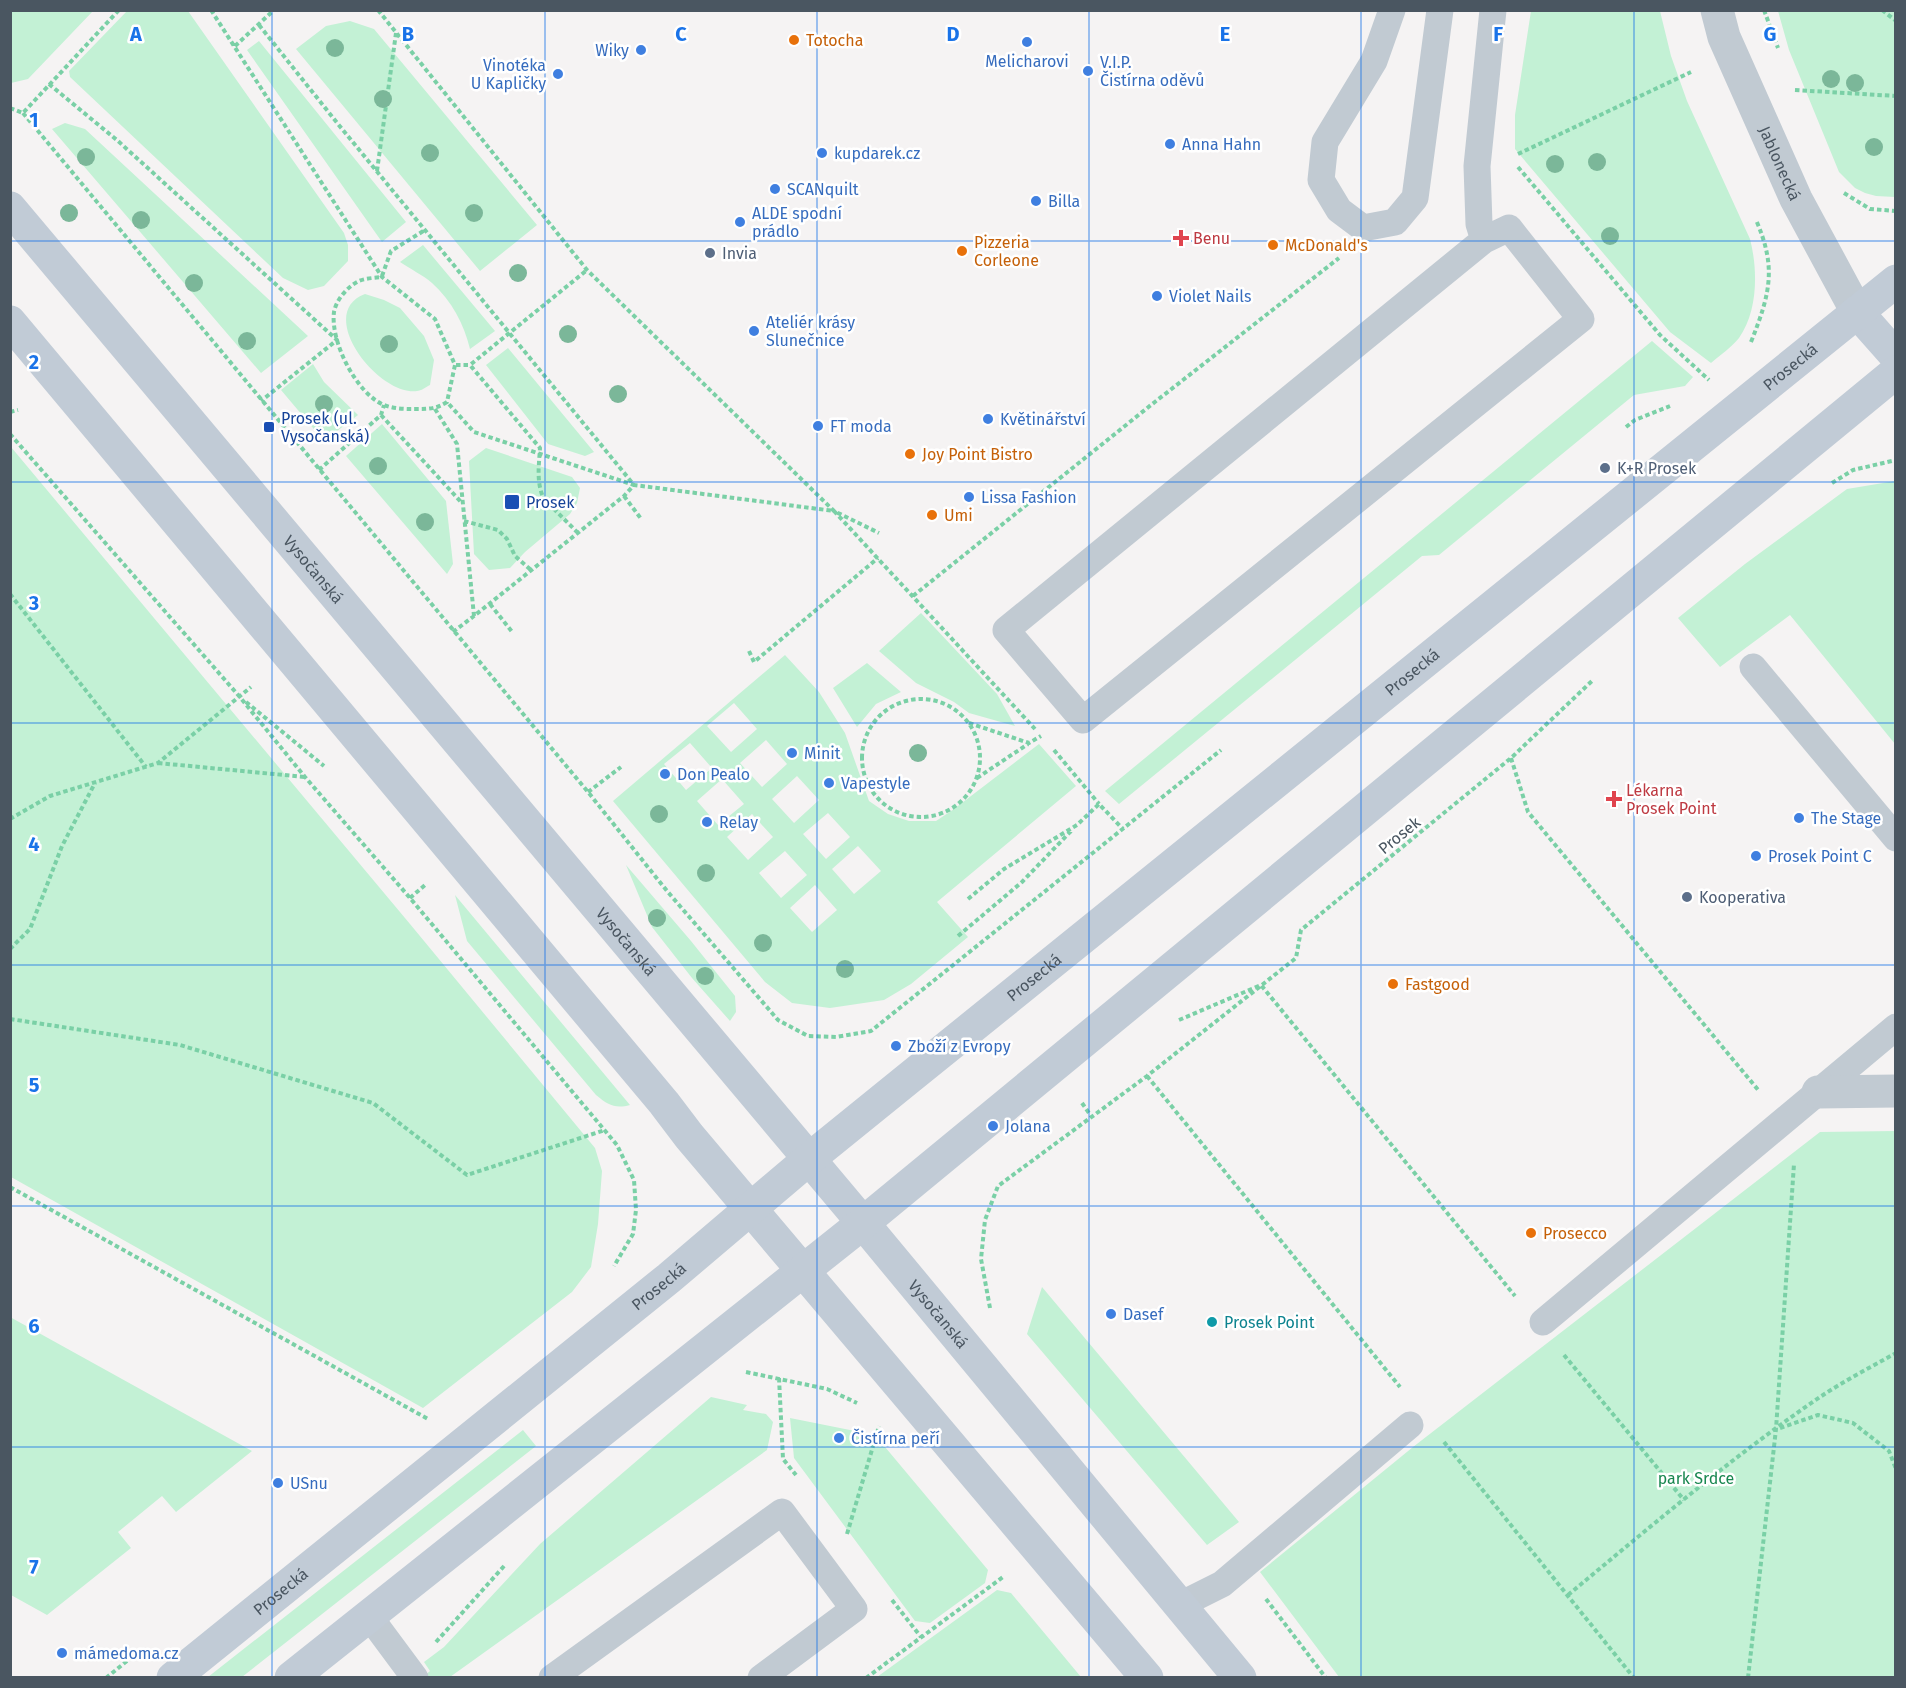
<svg xmlns="http://www.w3.org/2000/svg" width="1906" height="1688" font-family="'Fira Sans',sans-serif">
<rect width="100%" height="100%" fill="#f5f3f3"/>
<!-- green -->
<path fill="#c3f1d5" fill-rule="evenodd" d="M10 11 11 10 93 11 28 79 11 83Z
M127 11H188L344 233 348 245V261L324 286 308 290 283 278 70 77 69 71Z
M1531 11H1660L1671 56 1687 101 1750 239C1758 270 1758 311 1739 338 1732 347 1720 355 1711 363L1670 332 1515 149V115Z
M1778 11H1895V197L1876 196 1865 193 1855 188 1839 172 1789 50Z
M350 21 374 29 537 225 480 271 296 49 326 26Z
M259 41 406 222 382 242 247 50Z
M65 123 85 129 308 336 261 373 52 129Z
M423 245 495 331 470 349C464 324 452 301 432 283 423 275 410 269 400 262Z
M365 294 384 300 400 308 424 336 434 360 430 385C426 387 421 391 417 391 378 396 314 313 365 294Z
M1652 341 1693 377 1685 386 1634 395 1439 555 1422 556 1119 804 1105 791Z
M508 348 594 452 585 456 548 444 486 365Z
M313 364 324 382 358 415 324 441 281 390Z
M382 424 446 501 453 564 447 574 346 456Z
M11 447 410 924 595 1148 602 1171 598 1224 591 1267 572 1292 423 1408 11 1177Z
M486 448 572 477 580 488 577 503 570 514 525 552 510 568 489 570 474 554 469 461Z
M1895 481H1896L1895 744 1790 615 1720 667 1678 618 1745 564 1847 489Z
M921 613 997 694 1015 726 969 713 954 702 916 683 879 651Z
M785 655 819 692 845 733 869 801 888 814 909 821H936L954 809 1039 744 1076 786 937 902 968 937 911 984 884 1000 830 1008 792 1003 765 982 613 801ZM734 703 757 729 731 752 707 726ZM766 740 787 764 762 787 740 763ZM690 743 712 768 686 790 664 764ZM797 776 819 800 794 823 772 799ZM722 779 744 804 718 825 697 801ZM828 813 850 837 826 859 803 834ZM752 814 773 837 748 860 727 837ZM858 846 881 871 854 894 832 869ZM785 851 807 875 781 898 759 873ZM815 885 837 910 812 932 790 908Z
M867 663 901 692 876 704 857 727 833 688Z
M626 865 691 941 735 996 736 1012 730 1021 692 978 652 927Z
M455 895 630 1105C615 1109 608 1105 596 1095L467 941Z
M1895 1131V1677H1339L1260 1572 1413 1447 1820 1132Z
M1042 1287 1239 1522 1207 1545 1027 1334Z
M10 1317 252 1451 176 1512 162 1496 118 1532 131 1548 47 1615 11 1595Z
M711 1397 747 1405 743 1410 766 1414 773 1422 767 1450 450 1677 422 1678 430 1671 424 1662 444 1647 540 1544Z
M790 1418 875 1435 988 1570 985 1583 930 1623 915 1621 794 1458Z
M523 1430 536 1446 242 1677H208Z
M997 1590 1011 1593 1081 1677H877Z"/>
<g fill="none" stroke-linecap="round" stroke-linejoin="round">
<!-- path -->
<path stroke="#7ad0a6" stroke-width="4" stroke-dasharray="4.5 3" stroke-linecap="butt" d="M211 10 382 277 435 319 455 365 447 402C436 409 429 409 416 409 406 409 394 409 384 405 357 394 330 342 334 312 336 300 348 286 359 281 366 278 375 278 382 277
M378 10 587 270 834 511 879 533
M1764 10 1778 48
M1882 10 1896 21
M259 25 338 124 634 485 834 511 1035 729
M235 46 274 10
M49 84 118 141 337 340 261 401
M1795 90 1896 96
M10 108 23 113 119 10
M23 113 588 792 667 891 778 1020 808 1036 836 1037 871 1031 1221 750
M1518 154 1691 72
M1518 167 1660 335 1709 380
M377 171 396 33
M1844 193 1870 209 1896 211
M382 276 391 251 425 230
M1751 342C1770 294 1777 268 1756 220
M456 365H470
M435 409 457 444 474 616 624 496 634 485 474 432 447 402
M10 412 18 410
M381 415 462 503
M1626 427 1635 420 1670 406
M10 434 239 696 305 777 410 898 617 1145 634 1180 636 1210 633 1234 614 1266
M319 470 381 415 384 405
M1832 483 1853 470 1896 460
M624 496 642 520
M464 521 498 530 507 539 515 556 531 570
M578 533 544 499C536 483 539 465 540 448L470 365 587 270
M10 594 146 767
M913 596 1151 405 1339 258
M490 604 513 633
M453 632 474 616
M749 651 754 662 878 558
M862 758a59 59 0 1 1 118 0a59 59 0 1 1-118 0Z
M246 702 324 766
M969 723 1029 743 1041 736
M1054 750 1099 804
M1511 758 1528 812 1759 1091
M158 763 305 777
M977 778 1028 744
M588 792 621 767
M10 819 50 796 158 763 251 687
M410 898 425 885
M968 899 1004 869 1077 825 1099 804 1123 829
M958 936 1022 882 1072 830
M10 949 30 929 62 846 95 783
M10 1019 180 1045 373 1103 467 1175 605 1130
M1179 1020 1261 985 1515 1296
M1147 1076 1400 1387
M1082 1103 1091 1116
M10 1187 428 1419
M990 1308 981 1259 985 1220 998 1186 1147 1076 1296 958 1301 930 1511 758 1593 680
M1564 1355 1684 1500
M746 1372 827 1389 857 1403
M779 1378 783 1459 796 1475
M1780 1428 1818 1415 1853 1423 1889 1451 1896 1469
M1444 1442 1634 1678
M847 1534 879 1426
M1568 1595C1650 1527 1732 1457 1820 1397 1844 1381 1871 1367 1896 1353
M1266 1599 1326 1678
M892 1600 921 1637
M436 1642 505 1565
M106 1678 138 1652
M866 1678 1003 1577
M1748 1678 1776 1429 1794 1164"/>
<!-- service -->
<path stroke="#c1cad2" stroke-width="27" d="M1392 10 1374 61 1325 142 1321 180 1339 210 1363 228 1395 222 1415 198 1440 10
M1509 228 1581 319 1083 720 1006 630 1484 240Z
M1484 240 1479 224 1477 166 1493 10
M1753 667 1896 838
M1543 1322 1896 1027
M1180 1605 1222 1584 1410 1425
M369 1616 415 1678
M552 1678 782 1512 854 1609 761 1678"/>
<!-- minor -->
<g stroke="#c1cad2" stroke-width="33">
<path id="s1" d="M1717 10 1724 37 1796 199 1857 312"/>
<path d="M1818 1092 1896 1091"/>
</g>
<!-- secondary -->
<g stroke="#c1cbd6" stroke-width="33">
<path id="s2" d="M10 208 863 1223 1240 1678"/>
<path d="M1857 312 1896 356"/>
<path d="M10 322 664 1103 689 1136 1147 1678"/>
<path id="s3" d="M173 1678 669 1278 809 1159 909 1078 1896 281"/>
<path d="M291 1678 863 1223 1896 372"/>
</g>
</g>
<!-- trees -->
<g fill="#7bb799">
<circle cx="335" cy="48" r="9"/>
<circle cx="1831" cy="79" r="9"/>
<circle cx="1855" cy="83" r="9"/>
<circle cx="383" cy="99" r="9"/>
<circle cx="1874" cy="147" r="9"/>
<circle cx="430" cy="153" r="9"/>
<circle cx="86" cy="157" r="9"/>
<circle cx="1597" cy="162" r="9"/>
<circle cx="1555" cy="164" r="9"/>
<circle cx="69" cy="213" r="9"/>
<circle cx="474" cy="213" r="9"/>
<circle cx="141" cy="220" r="9"/>
<circle cx="1610" cy="236" r="9"/>
<circle cx="518" cy="273" r="9"/>
<circle cx="194" cy="283" r="9"/>
<circle cx="568" cy="334" r="9"/>
<circle cx="247" cy="341" r="9"/>
<circle cx="389" cy="344" r="9"/>
<circle cx="618" cy="394" r="9"/>
<circle cx="324" cy="404" r="9"/>
<circle cx="378" cy="466" r="9"/>
<circle cx="425" cy="522" r="9"/>
<circle cx="918" cy="753" r="9"/>
<circle cx="659" cy="814" r="9"/>
<circle cx="706" cy="873" r="9"/>
<circle cx="657" cy="918" r="9"/>
<circle cx="763" cy="943" r="9"/>
<circle cx="845" cy="969" r="9"/>
<circle cx="705" cy="976" r="9"/>
</g>
<!-- grid -->
<path fill="none" stroke="#1a73e8" stroke-width="1.5" stroke-opacity="0.55" d="M272 10V1678M545 10V1678M817 10V1678M1089 10V1678M1361 10V1678M1634 10V1678M10 241H1896M10 482H1896M10 723H1896M10 965H1896M10 1206H1896M10 1447H1896"/>
<!-- markers -->
<g fill="#e8710a" stroke="#fff" stroke-width="2">
<circle cx="794" cy="40" r="6"/>
<circle cx="1273" cy="245" r="6"/>
<circle cx="962" cy="251" r="6"/>
<circle cx="910" cy="454" r="6"/>
<circle cx="932" cy="515" r="6"/>
<circle cx="1393" cy="984" r="6"/>
<circle cx="1531" cy="1233" r="6"/>
</g>
<g fill="#3f7fe0" stroke="#fff" stroke-width="2">
<circle cx="1027" cy="42" r="6"/>
<circle cx="641" cy="50" r="6"/>
<circle cx="1088" cy="71" r="6"/>
<circle cx="558" cy="74" r="6"/>
<circle cx="1170" cy="144" r="6"/>
<circle cx="822" cy="153" r="6"/>
<circle cx="775" cy="189" r="6"/>
<circle cx="1036" cy="201" r="6"/>
<circle cx="740" cy="222" r="6"/>
<circle cx="1157" cy="296" r="6"/>
<circle cx="754" cy="331" r="6"/>
<circle cx="988" cy="419" r="6"/>
<circle cx="818" cy="426" r="6"/>
<circle cx="969" cy="497" r="6"/>
<circle cx="792" cy="753" r="6"/>
<circle cx="665" cy="774" r="6"/>
<circle cx="829" cy="783" r="6"/>
<circle cx="1799" cy="818" r="6"/>
<circle cx="707" cy="822" r="6"/>
<circle cx="1756" cy="856" r="6"/>
<circle cx="896" cy="1046" r="6"/>
<circle cx="993" cy="1126" r="6"/>
<circle cx="1111" cy="1314" r="6"/>
<circle cx="839" cy="1438" r="6"/>
<circle cx="278" cy="1483" r="6"/>
<circle cx="62" cy="1653" r="6"/>
</g>
<g fill="#e0444e" stroke="#fff" stroke-width="2">
<path d="M1178 229h6v6h6v6h-6v6h-6v-6h-6v-6h6z"/>
<path d="M1611 790h6v6h6v6h-6v6h-6v-6h-6v-6h6z"/>
</g>
<g fill="#5c6f8a" stroke="#fff" stroke-width="2">
<circle cx="710" cy="253" r="6"/>
<circle cx="1605" cy="468" r="6"/>
<circle cx="1687" cy="897" r="6"/>
</g>
<g fill="#1a4fb4" stroke="#fff" stroke-width="2">
<rect x="263" y="421" width="12" height="12" rx="3"/>
<rect x="504" y="494" width="16" height="16" rx="3"/>
</g>
<circle fill="#0f9aa8" stroke="#fff" stroke-width="2" cx="1212" cy="1322" r="6"/>
<g text-anchor="middle" stroke-width="5" stroke-linejoin="round" paint-order="stroke">
<!-- food labels -->
<g font-size="16" fill="#c56008" stroke="#fff" text-anchor="start">
<text x="806" y="46">Totocha</text>
<text x="974" y="248">Pizzeria<tspan x="974" dy="18">Corleone</tspan></text>
<text x="1285" y="251">McDonald's</text>
<text x="922" y="460">Joy Point Bistro</text>
<text x="944" y="521">Umi</text>
<text x="1405" y="990">Fastgood</text>
<text x="1543" y="1239">Prosecco</text>
</g>
<!-- shop labels -->
<g font-size="16" fill="#366cbe" stroke="#fff" text-anchor="start">
<text x="629" y="56" text-anchor="end">Wiky</text>
<text x="1027" y="67" text-anchor="middle">Melicharovi</text>
<text x="1100" y="68">V.I.P.<tspan x="1100" dy="18">Čistírna oděvů</tspan></text>
<text x="546" y="71" text-anchor="end">Vinotéka<tspan x="546" dy="18">U Kapličky</tspan></text>
<text x="1182" y="150">Anna Hahn</text>
<text x="834" y="159">kupdarek.cz</text>
<text x="787" y="195">SCANquilt</text>
<text x="1048" y="207">Billa</text>
<text x="752" y="219">ALDE spodní<tspan x="752" dy="18">prádlo</tspan></text>
<text x="1169" y="302">Violet Nails</text>
<text x="766" y="328">Ateliér krásy<tspan x="766" dy="18">Slunečnice</tspan></text>
<text x="1000" y="425">Květinářství</text>
<text x="830" y="432">FT moda</text>
<text x="981" y="503">Lissa Fashion</text>
<text x="804" y="759">Minit</text>
<text x="677" y="780">Don Pealo</text>
<text x="841" y="789">Vapestyle</text>
<text x="1811" y="824">The Stage</text>
<text x="719" y="828">Relay</text>
<text x="1768" y="862">Prosek Point C</text>
<text x="908" y="1052">Zboží z Evropy</text>
<text x="1005" y="1132">Jolana</text>
<text x="1123" y="1320">Dasef</text>
<text x="851" y="1444">Čistírna peří</text>
<text x="290" y="1489">USnu</text>
<text x="74" y="1659">mámedoma.cz</text>
</g>
<!-- street labels -->
<g font-size="16" fill="#4a5661" stroke="#fff">
<text dy="6" stroke="none"><textPath href="#s1" startOffset="166">Jablonecká</textPath></text>
<text dy="6" stroke="none"><textPath href="#s3" startOffset="2082">Prosecká</textPath></text>
<text dy="6" stroke="none"><textPath href="#s2" startOffset="472">Vysočanská</textPath></text>
<text dy="6" stroke="none"><textPath href="#s3" startOffset="1596">Prosecká</textPath></text>
<text transform="translate(1399 835) rotate(-39)" y="6">Prosek</text>
<text dy="6" stroke="none"><textPath href="#s2" startOffset="958">Vysočanská</textPath></text>
<text dy="6" stroke="none"><textPath href="#s3" startOffset="1110">Prosecká</textPath></text>
<text dy="6" stroke="none"><textPath href="#s3" startOffset="624">Prosecká</textPath></text>
<text dy="6" stroke="none"><textPath href="#s2" startOffset="1444">Vysočanská</textPath></text>
<text dy="6" stroke="none"><textPath href="#s3" startOffset="138">Prosecká</textPath></text>
</g>
<!-- health labels -->
<g font-size="16" fill="#be3a42" stroke="#fff" text-anchor="start">
<text x="1193" y="244">Benu</text>
<text x="1626" y="796">Lékarna<tspan x="1626" dy="18">Prosek Point</tspan></text>
</g>
<!-- service labels -->
<g font-size="16" fill="#4e5e75" stroke="#fff" text-anchor="start">
<text x="722" y="259">Invia</text>
<text x="1617" y="474">K+R Prosek</text>
<text x="1699" y="903">Kooperativa</text>
</g>
<!-- transit labels -->
<g font-size="16" fill="#164399" stroke="#fff" text-anchor="start">
<text x="281" y="424">Prosek (ul.<tspan x="281" dy="18">Vysočanská)</tspan></text>
<text x="526" y="508">Prosek</text>
</g>
<!-- culture labels -->
<g font-size="16" fill="#0d838f" stroke="#fff" text-anchor="start">
<text x="1224" y="1328">Prosek Point</text>
</g>
<!-- park labels -->
<g font-size="16" fill="#17864f" stroke="#fff">
<text x="1696" y="1484">park Srdce</text>
</g>
</g>
<g font-size="20" text-anchor="middle" font-weight="bold" fill="#1a73e8" stroke="#fff" stroke-width="5" stroke-linejoin="round" paint-order="stroke">
<text x="136" y="41">A</text>
<text x="408" y="41">B</text>
<text x="681" y="41">C</text>
<text x="953" y="41">D</text>
<text x="1225" y="41">E</text>
<text x="1498" y="41">F</text>
<text x="1770" y="41">G</text>
<text x="34" y="127">1</text>
<text x="34" y="369">2</text>
<text x="34" y="610">3</text>
<text x="34" y="851">4</text>
<text x="34" y="1092">5</text>
<text x="34" y="1333">6</text>
<text x="34" y="1574">7</text>
</g>
<!-- border -->
<rect width="1906" height="1688" fill="none" stroke="#4a5661" stroke-width="24"/>
</svg>
